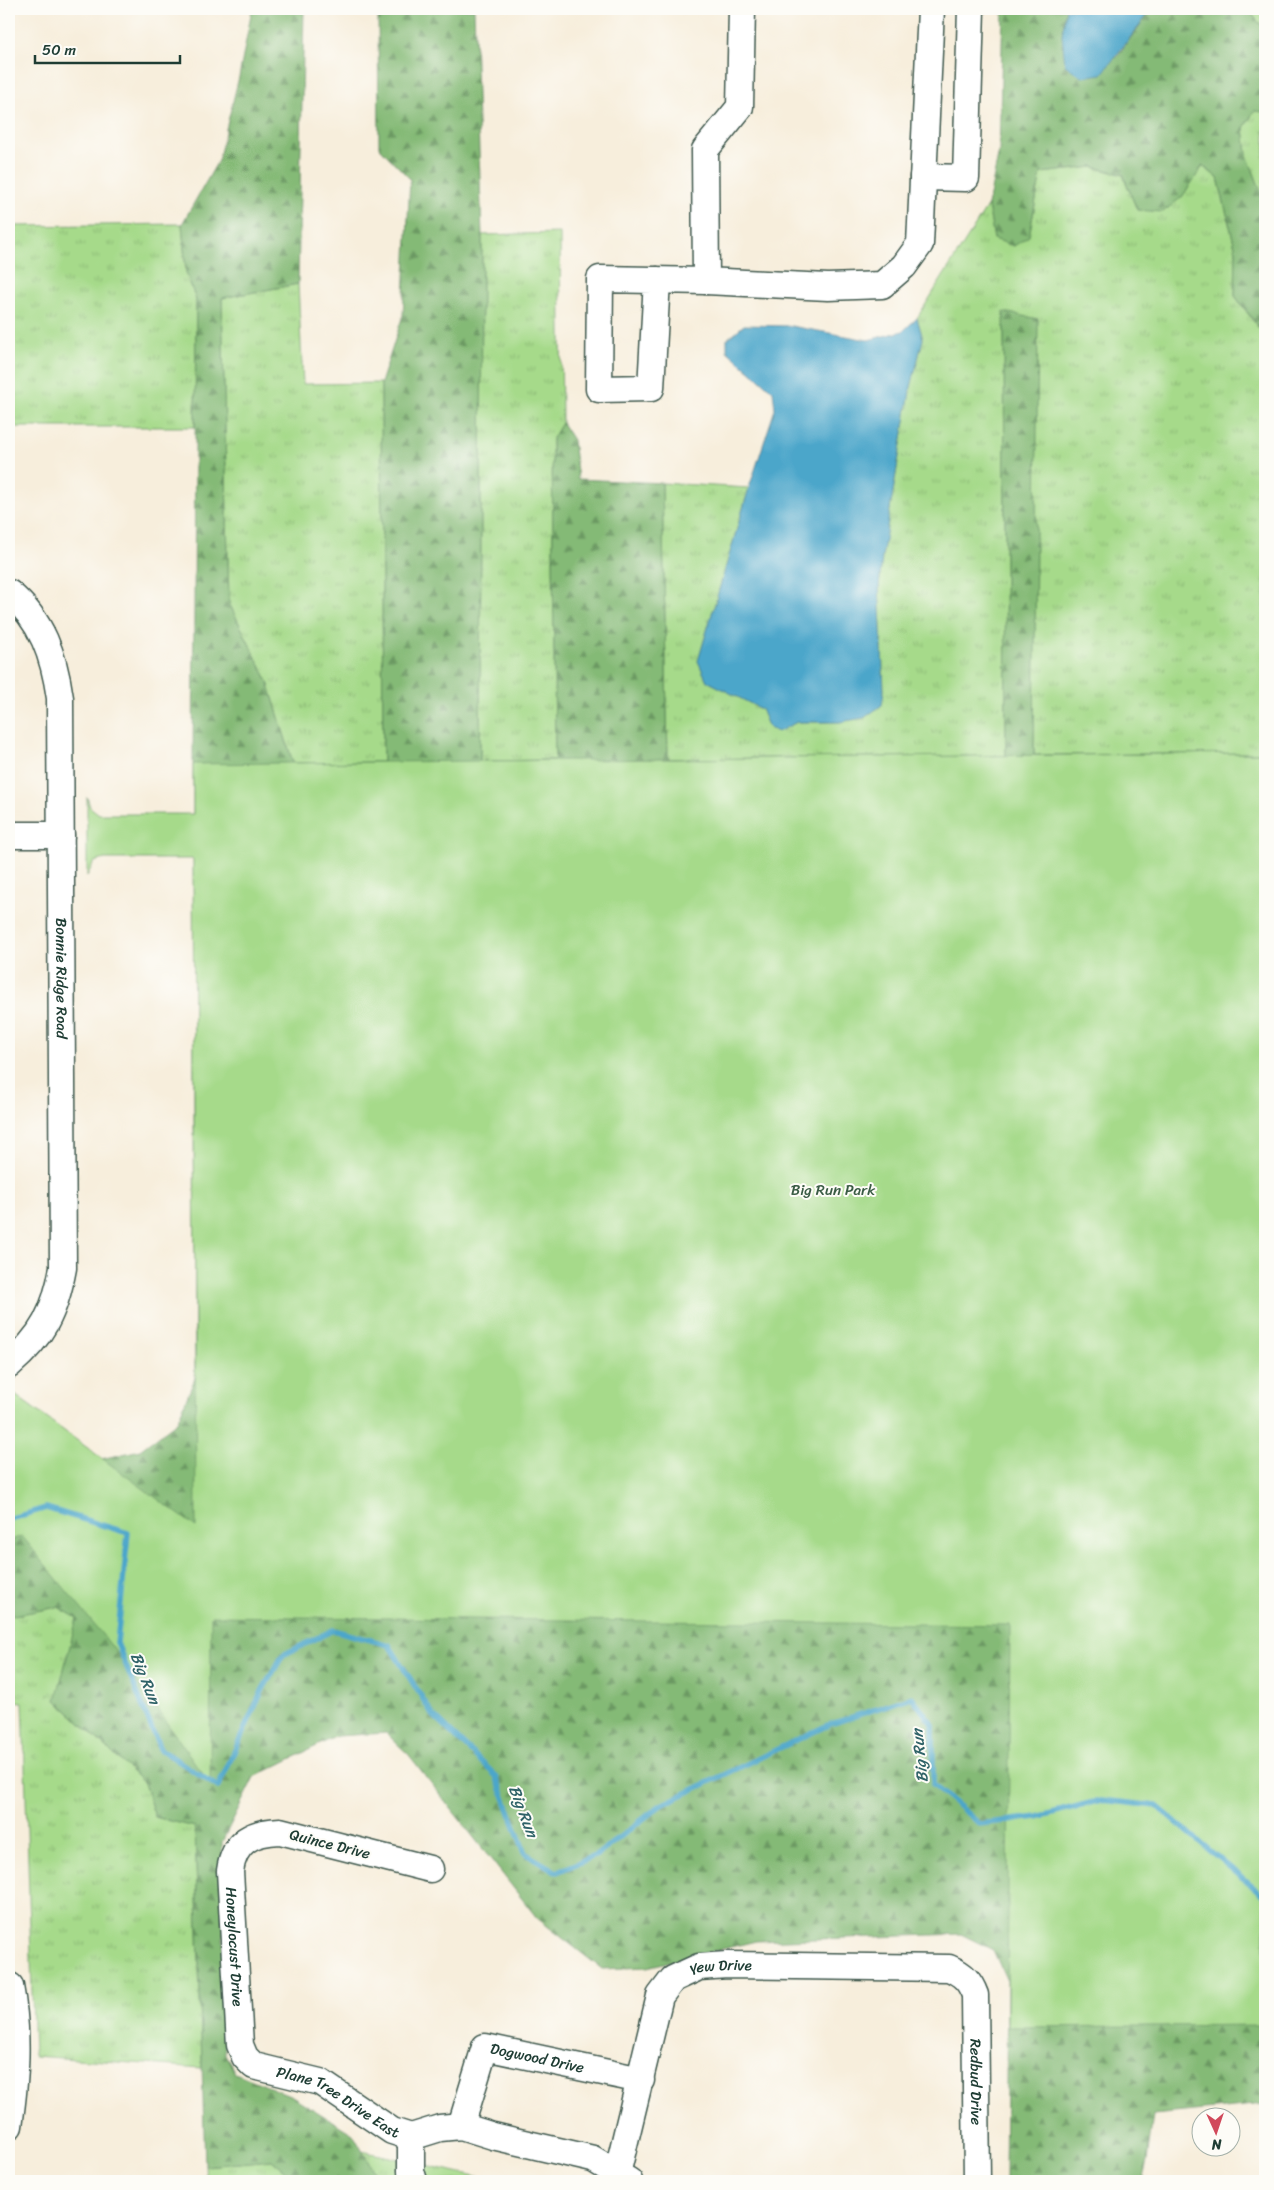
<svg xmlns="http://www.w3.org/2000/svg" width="1274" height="2190" font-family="Sriracha,sans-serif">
<defs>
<pattern id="grass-tufts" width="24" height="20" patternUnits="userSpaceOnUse" patternTransform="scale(1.25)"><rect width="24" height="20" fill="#a6da8a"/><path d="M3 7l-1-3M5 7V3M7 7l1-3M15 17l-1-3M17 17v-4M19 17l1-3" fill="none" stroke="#8ebc78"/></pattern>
<pattern id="forest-firs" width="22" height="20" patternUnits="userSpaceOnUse" patternTransform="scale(1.25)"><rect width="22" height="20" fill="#84ba76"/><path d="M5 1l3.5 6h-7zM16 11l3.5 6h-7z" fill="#6b9862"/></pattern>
</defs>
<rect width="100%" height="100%" fill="#fdfcf7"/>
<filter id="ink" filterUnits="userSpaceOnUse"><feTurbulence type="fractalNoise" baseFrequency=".02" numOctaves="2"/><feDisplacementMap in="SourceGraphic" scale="10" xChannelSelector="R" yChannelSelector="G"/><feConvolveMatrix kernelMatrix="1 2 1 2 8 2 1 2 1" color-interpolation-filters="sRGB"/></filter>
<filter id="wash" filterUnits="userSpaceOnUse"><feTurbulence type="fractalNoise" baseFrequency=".0096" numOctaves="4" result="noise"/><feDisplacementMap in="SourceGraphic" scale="20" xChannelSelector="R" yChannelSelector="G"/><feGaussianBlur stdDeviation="1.12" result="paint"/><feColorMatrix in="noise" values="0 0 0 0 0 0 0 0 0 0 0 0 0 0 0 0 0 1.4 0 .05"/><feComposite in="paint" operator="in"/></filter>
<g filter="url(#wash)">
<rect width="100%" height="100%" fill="#f7eedc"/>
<!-- grass -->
<path fill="url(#grass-tufts)" stroke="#628c5f" d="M1247 9H1265V29Z
M1254 111 1265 112V202L1247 155 1244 128Z
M1202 166 1218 178 1236 251 1235 296 1260 330 1265 329V753L1034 756 1037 319 1004 313 1006 756 668 759 662 483 749 488 698 661 707 681 761 709 769 728 778 731 797 722H840L884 691 879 587 882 557 910 391 923 339 917 318 988 205 994 239 1029 236 1041 173 1093 167 1123 175 1137 210 1182 197Z
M182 224 186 272 196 300 195 427H9V226Z
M560 233 562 423 552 440 555 760 480 761 482 235Z
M298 284 303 384 381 383 383 762 293 763 268 682 229 603 222 298Z
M58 1607 78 1618 56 1700 144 1783 155 1817 195 1827 202 2068 34 2056 23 1702 9 1701V1616Z
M362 2151 498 2181H368L374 2172Z
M272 2160 297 2181H206L205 2166Z"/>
<!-- forest -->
<path fill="url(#forest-firs)" stroke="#527c55" d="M252 9H304L298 284 222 298 229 603 268 682 293 763 383 762 381 383 403 315 410 179 379 147 378 9H474L482 235 480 761 555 760 552 440 562 423 573 440 578 479 662 483 668 759 1006 756 1004 312 1038 319 1034 755 1265 753V2104L1153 2115 1147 2161 1142 2181H1005L1007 1981 993 1950 961 1934 756 1941 647 1967 602 1969 537 1918 409 1755 386 1733 337 1736 254 1777 222 1842 225 2054 235 2073 292 2096 353 2134 374 2172 368 2181H297L272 2160 205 2166 195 1827 155 1817 144 1783 56 1700 77 1618 58 1607 9 1616V1399L15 1395 101 1459 140 1450 177 1422 195 1378 193 764 196 300 186 272 182 224 218 161 239 77Z
M1003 9H1066L1062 35 1116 58 1152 9H1247L1265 29V112L1254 111 1244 128 1247 155 1265 202V329L1261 330 1235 296 1236 251 1218 178 1203 166 1182 197 1163 212 1137 210 1123 174 1093 167 1041 173 1029 236 1014 246 994 239 988 205 999 151Z"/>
<!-- green -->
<path fill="#a6da8a" stroke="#628c5f" d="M1265 753V2025L1007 2027 1010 1625 211 1616 210 1784 118 1654 22 1536 9 1541V1399L15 1395 196 1527 193 859H105L94 862 87 876V797L90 807 99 814H193V764Z"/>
<!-- water -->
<path fill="#4ca6ca" stroke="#36727f" d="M1066 9H1152L1102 74 1082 77 1065 65 1062 35Z
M917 318 923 339 910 391 882 557 879 587 884 691 882 705 864 718 840 722H797L778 732 769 728 761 709 707 681 698 661 749 488 775 409 773 391 727 351V339L744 325 791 326 868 340 903 331Z"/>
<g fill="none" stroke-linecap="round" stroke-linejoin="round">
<!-- stream -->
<path stroke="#4ca6ca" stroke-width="5.5" d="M9 1519 46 1508 128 1533 117 1643 160 1749 218 1787 263 1689 283 1655 333 1630 389 1645 433 1715 496 1776 525 1853 557 1872 597 1855 661 1805 828 1725 912 1697 933 1725V1785L980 1824 1037 1817 1101 1800 1157 1806 1265 1897"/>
</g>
</g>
<g filter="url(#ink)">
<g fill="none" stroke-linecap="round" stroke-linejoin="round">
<!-- minor casing -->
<g stroke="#3f584d" stroke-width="29">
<g id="minor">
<path d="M742 9 740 107 705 150 706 281 828 287 882 285 904 266 920 244 931 9"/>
<path d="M923 177 966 178 971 9"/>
<path d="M657 280 651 388 599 389 600 279 706 281"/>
<path id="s1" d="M9 593C42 620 54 656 60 698L63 1268C55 1312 43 1336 9 1365"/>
<path d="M9 835H61"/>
<path id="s2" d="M430 1869 280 1831C252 1832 234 1841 230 1871L240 2045 245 2057 254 2066 320 2082 392 2131 411 2137 440 2128 461 2126 493 2136 593 2159 629 2181"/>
<path d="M9 1986H10C19 2036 16 2076 9 2126"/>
<path id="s3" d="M461 2126 485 2047 641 2080"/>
<path d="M411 2137V2171L414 2181"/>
<path id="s4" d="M617 2174 660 1996 673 1979 699 1967 727 1965 949 1968C963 1974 970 1981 975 1995L977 2181"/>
</g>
</g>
<!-- minor -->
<use href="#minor" stroke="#fff" stroke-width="26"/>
</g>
</g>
<g text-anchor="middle" stroke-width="4" stroke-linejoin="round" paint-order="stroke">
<!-- street labels -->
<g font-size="15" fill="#1f3d34" stroke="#fdfcf7">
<text dy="5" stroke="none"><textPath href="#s1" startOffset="400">Bonnie Ridge Road</textPath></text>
<text transform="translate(330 1844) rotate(14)" y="5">Quince Drive</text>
<text dy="5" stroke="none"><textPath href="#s2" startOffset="302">Honeylocust Drive</textPath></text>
<text dy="5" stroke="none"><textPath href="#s4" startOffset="255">Yew Drive</textPath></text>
<text dy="5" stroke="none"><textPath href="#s3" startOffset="136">Dogwood Drive</textPath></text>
<text dy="5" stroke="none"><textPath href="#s4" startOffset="609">Redbud Drive</textPath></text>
<text dy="5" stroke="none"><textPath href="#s2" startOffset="519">Plane Tree Drive East</textPath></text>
</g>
<!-- park labels -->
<g font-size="15" fill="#3a5c45" stroke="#fdfcf7">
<text x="833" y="1195">Big Run Park</text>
</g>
<!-- water labels -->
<g font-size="16" font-style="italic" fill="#2f6268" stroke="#fdfcf7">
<text transform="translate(146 1678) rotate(68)" y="6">Big Run</text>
<text transform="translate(919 1756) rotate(-96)" y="6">Big Run</text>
<text transform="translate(524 1811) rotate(69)" y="6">Big Run</text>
</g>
</g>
<!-- margin -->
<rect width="1274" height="2190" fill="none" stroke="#fdfcf7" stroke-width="30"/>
<!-- north arrow -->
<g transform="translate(1216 2132) rotate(177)"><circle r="24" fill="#fdfcf7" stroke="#a4b0a9"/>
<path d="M0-4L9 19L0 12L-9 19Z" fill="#d1495b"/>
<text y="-8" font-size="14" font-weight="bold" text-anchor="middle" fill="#1f3d34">N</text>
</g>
<!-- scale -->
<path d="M35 55v8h145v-8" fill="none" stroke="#1f3d34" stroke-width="2.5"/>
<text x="42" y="55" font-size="15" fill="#1f3d34" stroke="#fdfcf7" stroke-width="4" paint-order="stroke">50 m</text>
</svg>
